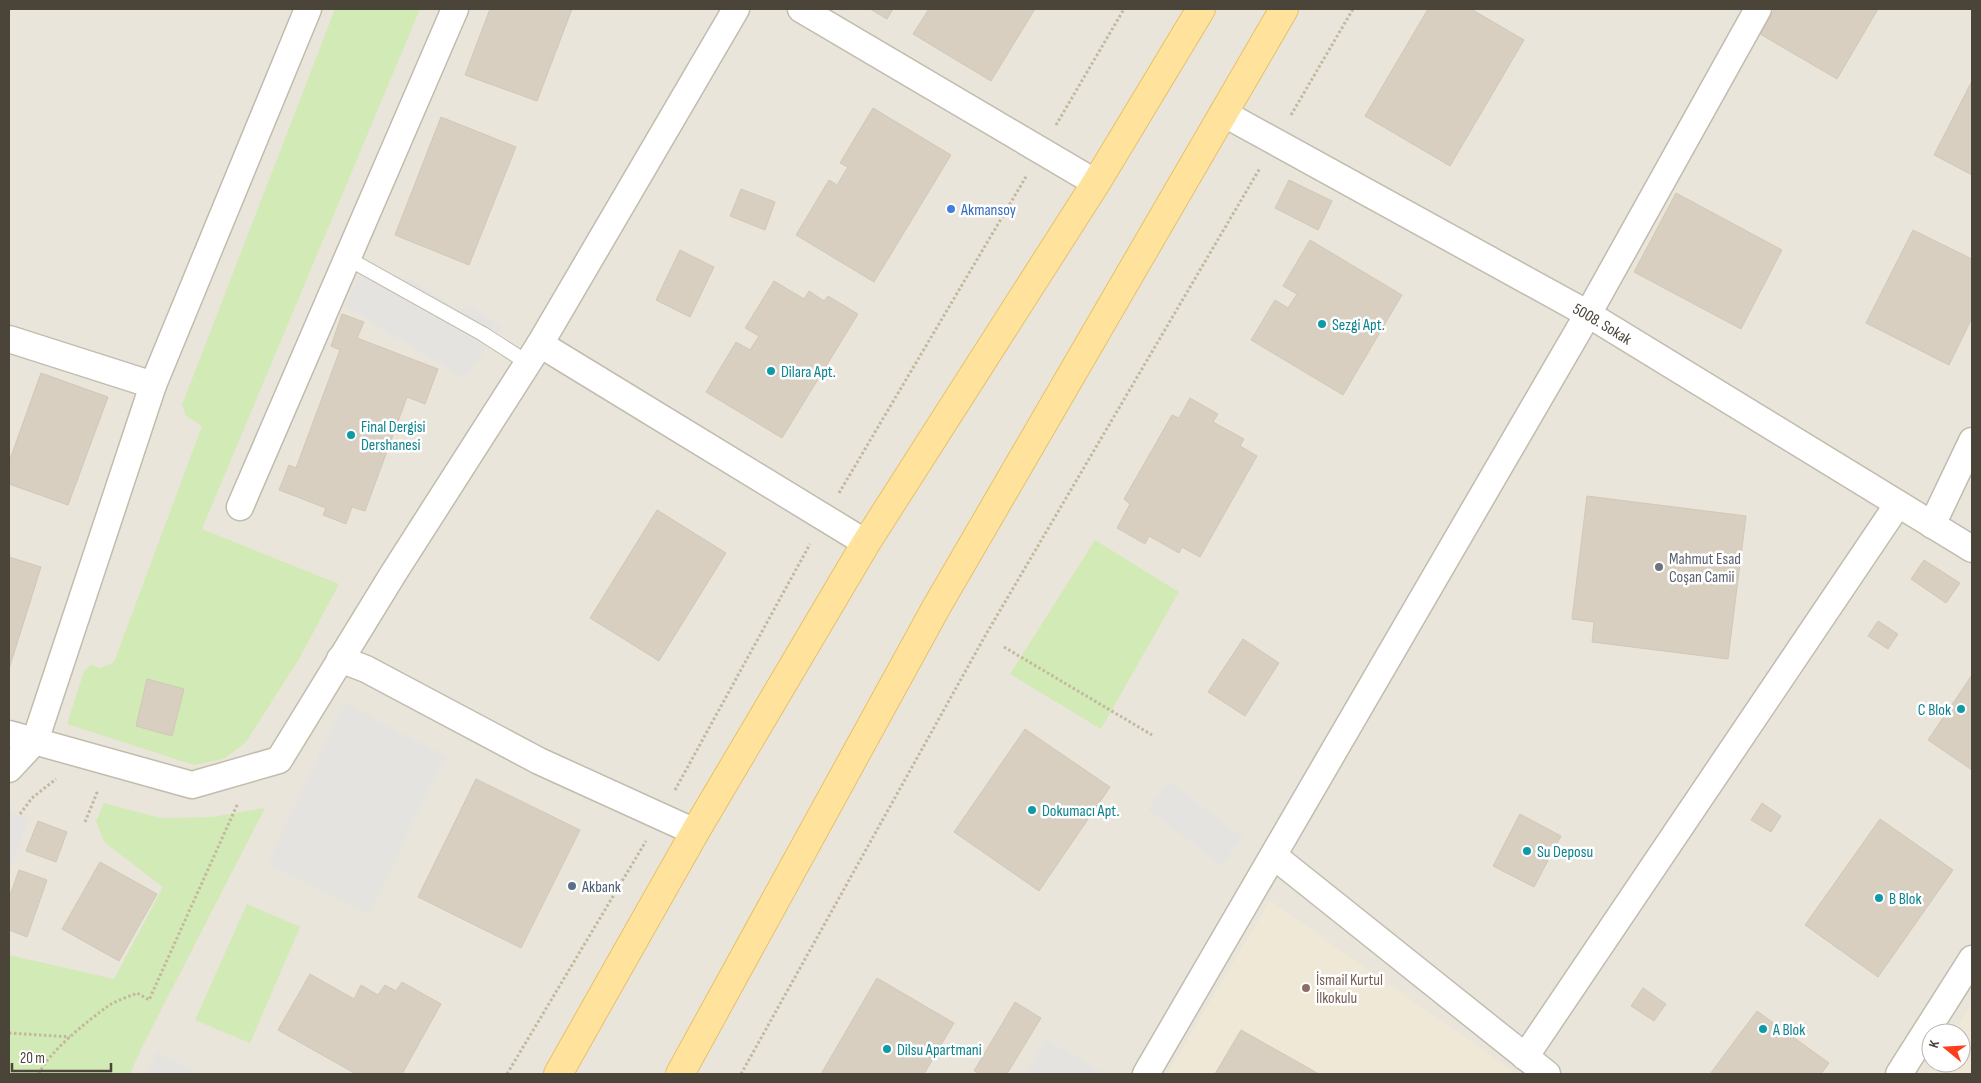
<svg xmlns="http://www.w3.org/2000/svg" width="1981" height="1083" font-family="'Sofia Sans Condensed',sans-serif">
<rect width="100%" height="100%" fill="#f6f3ec"/>
<!-- residential -->
<path fill="#eae5da" fill-rule="evenodd" d="M9 9H1972V1074H9ZM1931 1033H1961V1063H1931Z"/>
<!-- education -->
<path fill="#efe8d6" d="M1270 901 1517 1074H1167Z
M1972 1002V1074H1927L1934 1063H1961V1033H1953Z"/>
<!-- green -->
<path fill="#d2eab5" d="M335 9H420L202 529 339 584 299 659 246 742 224 759 194 765 67 724 84 671 91 665 101 668 114 662 202 426 186 416 182 405Z
M1095 540 1179 592 1101 729 1010 674Z
M104 803 160 818 212 817 265 808 141 1049 130 1074H9V955L114 979 163 887 104 842 96 821Z
M247 904 300 927 250 1043 195 1020Z"/>
<!-- parking -->
<path fill="#e5e3e0" d="M365 264 399 280 410 278 457 309 471 307 502 327 464 379 345 306Z
M344 702 446 756 369 914 267 864Z
M1169 781 1243 837 1221 866 1148 810Z
M10 811 29 819 9 872V815Z
M1046 1039 1102 1072 1101 1074H1025Z
M157 1052 200 1074H145Z"/>
<!-- building -->
<path fill="#d8cfc1" stroke="#d3c7b4" d="M490 9H572L537 101 465 75Z
M870 9H893L887 19Z
M929 9H1035L991 81 913 34Z
M1428 9H1471L1524 40 1450 166 1365 116Z
M1775 9H1878L1837 79 1760 34Z
M1972 81V175L1934 155Z
M873 108 951 155 874 282 796 235 829 180 837 185 848 167 840 163Z
M441 117 516 147 469 265 395 235Z
M1289 180 1332 201 1318 230 1275 208Z
M741 189 775 202 765 230 730 216Z
M1676 193 1782 250 1741 329 1634 272Z
M1913 230 1972 259V318L1949 365 1866 323Z
M1310 240 1402 295 1343 395 1251 340 1275 300 1288 308 1297 294 1283 286Z
M680 250 714 267 690 317 656 300Z
M774 281 804 299 809 291 824 301 828 296 858 314 782 438 706 392 736 342 750 350 759 336 745 328Z
M342 314 364 322 357 338 438 369 425 404 407 397 365 511 352 507 346 524 323 515 326 508 279 490 289 465 296 468 340 350 331 346Z
M41 373 108 397 68 505 9 484V462Z
M1190 398 1218 414 1213 422 1244 439 1240 446 1257 456 1200 557 1182 547 1179 553 1149 536 1145 544 1117 528 1130 504 1124 499 1172 415 1179 418Z
M1587 496 1746 516 1728 659 1592 642 1594 622 1572 619Z
M657 510 726 553 659 661 590 618Z
M9 557 41 567 9 669Z
M1924 560 1960 583 1946 603 1911 579Z
M1878 621 1898 634 1888 649 1868 636Z
M1243 639 1279 663 1245 716 1208 692Z
M1972 675V770L1928 740Z
M147 679 184 689 172 736 136 726Z
M1025 729 1110 787 1039 891 954 832Z
M476 779 580 830 521 948 418 897Z
M1762 803 1781 816 1771 832 1751 820Z
M1520 814 1561 836 1534 887 1493 866Z
M1880 819 1953 870 1878 977 1805 925Z
M38 821 67 832 56 862 26 851Z
M100 862 157 894 119 961 62 929Z
M19 870 47 880 27 937 9 930V898Z
M310 974 354 999 361 985 378 995 385 985 396 991 402 982 441 1004 402 1074H356L278 1030Z
M877 978 954 1023 924 1074H821Z
M1643 988 1666 1004 1654 1021 1631 1006Z
M1015 1002 1041 1018 1007 1074H979L974 1071Z
M1757 1011 1829 1063 1821 1074H1710Z
M1241 1030 1319 1074H1215Z"/>
<g fill="none" stroke-linecap="round" stroke-linejoin="round">
<!-- lane casing -->
<g stroke="#c2bbae" stroke-width="16">
<path id="lane" d="M347 258 483 334 528 363"/>
</g>
<!-- street casing -->
<g stroke="#c2bbae" stroke-width="29">
<g id="street">
<path d="M801 9 1096 183"/>
<path id="s1" d="M1223 113 1588 314 1972 549"/>
<path d="M9 339 153 385"/>
<path d="M540 344 866 543"/>
<path d="M240 507 455 9"/>
<path d="M1932 525 1972 441"/>
<path d="M340 659 366 669 539 761 695 832"/>
<path d="M9 734 192 785 279 760 393 574 540 344 736 9"/>
<path d="M9 769 35 741 153 385 308 9"/>
<path d="M1274 856 1547 1074"/>
<path d="M1525 1057 1898 504"/>
<path d="M1146 1074 1588 314 1758 9"/>
<path d="M1899 1074 1972 959"/>
</g>
</g>
<!-- primary casing -->
<g stroke="#e6c16a" stroke-width="30">
<path id="primary" d="M558 1074 695 832 866 543 1096 183 1201 9
M680 1074 937 606 1284 9"/>
</g>
<!-- path -->
<path stroke="#c4b79f" stroke-width="3" stroke-dasharray="2.5 2.5" stroke-linecap="butt" d="M1291 115 1353 9
M1056 125 1124 9
M839 493 1027 175
M1004 647 1152 735
M675 790 810 544
M20 814 32 798 56 779
M85 822 98 790
M9 1033 70 1037
M39 1074C47 1053 89 1020 108 1006 117 1000 128 997 137 993L149 1000 238 803
M507 1074 646 841
M741 1074 985 636 1260 168"/>
<!-- lane -->
<use href="#lane" stroke="#fff" stroke-width="14"/>
<!-- street -->
<use href="#street" stroke="#fff" stroke-width="26"/>
<!-- primary -->
<use href="#primary" stroke="#ffe39c" stroke-width="28"/>
</g>
<!-- markers -->
<circle fill="#3f7fe0" stroke="#fff" stroke-width="2" cx="951" cy="209" r="5"/>
<g fill="#0f9aa8" stroke="#fff" stroke-width="2">
<circle cx="1322" cy="324" r="5"/>
<circle cx="771" cy="371" r="5"/>
<circle cx="351" cy="435" r="5"/>
<circle cx="1961" cy="709" r="5"/>
<circle cx="1032" cy="810" r="5"/>
<circle cx="1527" cy="851" r="5"/>
<circle cx="1879" cy="898" r="5"/>
<circle cx="1763" cy="1029" r="5"/>
<circle cx="887" cy="1049" r="5"/>
</g>
<circle fill="#6b7280" stroke="#fff" stroke-width="2" cx="1659" cy="567" r="5"/>
<circle fill="#5c6f8a" stroke="#fff" stroke-width="2" cx="572" cy="886" r="5"/>
<circle fill="#8d6e63" stroke="#fff" stroke-width="2" cx="1306" cy="988" r="5"/>
<g text-anchor="middle" stroke-width="5" stroke-linejoin="round" paint-order="stroke">
<!-- shop labels -->
<g font-size="16" fill="#366cbe" stroke="#fff" text-anchor="start">
<text x="961" y="215">Akmansoy</text>
</g>
<!-- street labels -->
<g font-size="16" fill="#4b4439" stroke="#fff">
<text dy="6" stroke="none"><textPath href="#s1" startOffset="434">5008. Sokak</textPath></text>
</g>
<!-- culture labels -->
<g font-size="16" fill="#0d838f" stroke="#fff" text-anchor="start">
<text x="1332" y="330">Sezgi Apt.</text>
<text x="781" y="377">Dilara Apt.</text>
<text x="361" y="432">Final Dergisi<tspan x="361" dy="18">Dershanesi</tspan></text>
<text x="1951" y="715" text-anchor="end">C Blok</text>
<text x="1042" y="816">Dokumacı Apt.</text>
<text x="1537" y="857">Su Deposu</text>
<text x="1889" y="904">B Blok</text>
<text x="1773" y="1035">A Blok</text>
<text x="897" y="1055">Dilsu Apartmani</text>
</g>
<!-- worship labels -->
<g font-size="16" fill="#5b616d" stroke="#fff" text-anchor="start">
<text x="1669" y="564">Mahmut Esad<tspan x="1669" dy="18">Coşan Camii</tspan></text>
</g>
<!-- service labels -->
<g font-size="16" fill="#4e5e75" stroke="#fff" text-anchor="start">
<text x="582" y="892">Akbank</text>
</g>
<!-- education labels -->
<g font-size="16" fill="#785e54" stroke="#fff" text-anchor="start">
<text x="1316" y="985">İsmail Kurtul<tspan x="1316" dy="18">İlkokulu</tspan></text>
</g>
</g>
<!-- border -->
<rect width="1981" height="1083" fill="none" stroke="#4b4439" stroke-width="20"/>
<!-- north arrow -->
<g transform="translate(1946 1048) rotate(288)"><circle r="24" fill="#ffffff" stroke="#b7b4b0"/>
<path d="M0-4L9 19L0 12L-9 19Z" fill="#fc3f1d"/>
<text y="-8" font-size="14" font-weight="bold" text-anchor="middle" fill="#4b4439">K</text>
</g>
<!-- scale -->
<path d="M12 1063v8h99v-8" fill="none" stroke="#4b4439" stroke-width="2.5"/>
<text x="20" y="1063" font-size="15" fill="#4b4439" stroke="#ffffff" stroke-width="4" paint-order="stroke">20 m</text>
</svg>
